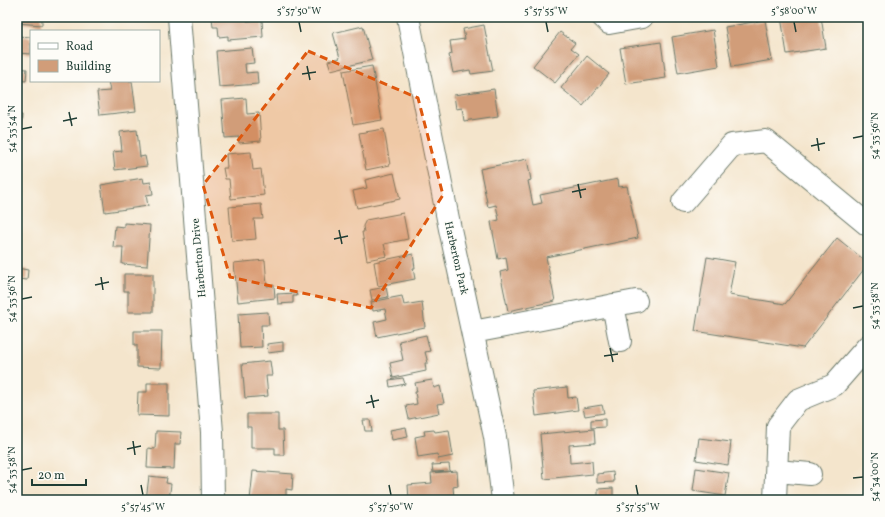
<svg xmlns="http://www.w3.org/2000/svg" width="885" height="517" font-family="Vollkorn,serif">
<rect width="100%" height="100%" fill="#fdfcf7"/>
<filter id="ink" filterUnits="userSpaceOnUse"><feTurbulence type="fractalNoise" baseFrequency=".025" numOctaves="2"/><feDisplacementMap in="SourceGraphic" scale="8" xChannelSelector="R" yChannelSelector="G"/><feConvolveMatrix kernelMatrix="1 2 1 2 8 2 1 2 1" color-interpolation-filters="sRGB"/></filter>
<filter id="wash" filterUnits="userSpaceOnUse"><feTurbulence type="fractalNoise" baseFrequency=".012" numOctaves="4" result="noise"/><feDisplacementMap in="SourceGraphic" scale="16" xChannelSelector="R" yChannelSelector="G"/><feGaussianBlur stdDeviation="0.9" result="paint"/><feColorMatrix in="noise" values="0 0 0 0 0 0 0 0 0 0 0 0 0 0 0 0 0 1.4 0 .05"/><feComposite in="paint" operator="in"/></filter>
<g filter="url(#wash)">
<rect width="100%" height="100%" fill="#f4e5cc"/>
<g id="blocks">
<!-- building -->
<path fill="#d19d79" d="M17 17H42V25L17 23Z
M212 17H247V21L262 20 263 37 228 40V36L219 37 218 27H213Z
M541 17H555V18L541 20Z
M781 17H821L826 48 787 54Z
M765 20 772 60 732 67 725 27Z
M484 25 493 71 471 74 470 70 453 73 449 55 452 54 450 41 465 39 463 29Z
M363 26 372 60 331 70 328 61 340 58 333 33Z
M713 30 719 66 678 73 672 37Z
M560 32 575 43 571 48 579 54 555 83 533 66Z
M17 36 31 37V54L17 53Z
M661 42 666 78 626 84 620 48Z
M252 48 254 63 245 64 246 73 257 72 258 84 219 87 216 51Z
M587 56 609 74 583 106 561 88Z
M372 66 382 120 353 125 343 71Z
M17 68 27 69 26 81 17 80Z
M108 81H132L136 111 100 115 97 92 110 91Z
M494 89 498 116 464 121 462 108 456 109 454 95Z
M246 98 247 114 259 113 261 141 239 143V137L225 138 222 100Z
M17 115H22L21 130H17Z
M384 129 390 165 366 170 359 133Z
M137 130 140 157 145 156 147 166 115 170 113 152 122 151 120 132Z
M251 152 253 170 261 169 264 195 231 199 229 179H225L223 168H227L226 154Z
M527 159 531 180 528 181 533 205 542 203 540 195 618 179 619 187 627 186 638 238 546 257 555 301 508 311 500 272 508 270 506 257 498 259 491 222 499 220 496 205 488 207 480 169Z
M394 173 400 199 357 208 353 191 367 188 365 180Z
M143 178 144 183 151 182 153 194 146 195 148 206 105 212 101 185Z
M17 199H20L18 217H17Z
M261 204 263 219H254L256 239 232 241 229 207Z
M403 213 408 239 384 244 387 256 367 260 362 232H364L363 226 366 220Z
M124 223 150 225 147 266 122 264 123 247H113L115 226 124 227Z
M837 238 868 263V264L803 348 695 331 707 257 735 262 729 295 785 304Z
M413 254 415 268H413L415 279 378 286 374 262Z
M265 260 267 286 274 285 275 298 238 302 234 263Z
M17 268 28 270 27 280 17 279Z
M124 274H153V312H128V291H124Z
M386 287 388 297 372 300 370 290Z
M296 293 297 296H293V303L278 304 277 294Z
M402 296 404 305 422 302 425 327 377 337 374 322 387 319 385 309 373 311 371 302Z
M268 312 269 325H261L262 347 240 348 238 314Z
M134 331H162L161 368 137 367V345H134Z
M426 335 430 351 425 352 428 363H425L426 371 393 378 390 363 403 360 399 341Z
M283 342V351L268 353 267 344Z
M270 361 272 376H266L268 396 245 398 242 364Z
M403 378 405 384 390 387 389 380Z
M432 380 434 388 440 386 444 403 437 404 439 413 409 419 406 406 417 404 415 392H417L415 383Z
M147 383H169V416L137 415 138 392H147Z
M567 387 568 398 576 397 578 410 536 416 533 391Z
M602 405 604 413 585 416 583 408Z
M247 414H278V430H283L284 455H275V448H251V427H247Z
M605 419V427L591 428V420Z
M363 420H370L372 431H365Z
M406 427 408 437 392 440 390 430Z
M594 429 595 443 569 445 570 463 592 461 593 474 544 479 540 434Z
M434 430 435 432 449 430 453 456 438 459 437 454 418 457 415 437 425 435 424 431Z
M156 431 181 432 180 444H175L174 469 147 468 148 448 155 449Z
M699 438 731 442 728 465 696 460Z
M449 464 450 471 433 472 432 465Z
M696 468 729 473 725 496 693 491Z
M253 471 293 474 292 490 286 489V500H250Z
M457 471 458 486 453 487 454 498 409 500 408 485 432 483 431 473Z
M613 472 614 482 597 483V474Z
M149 476 167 478 166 483 171 484 169 500H146Z
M613 488V497L598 498V489Z"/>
</g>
</g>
<g filter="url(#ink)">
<use href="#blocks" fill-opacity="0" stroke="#6a7869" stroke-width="1"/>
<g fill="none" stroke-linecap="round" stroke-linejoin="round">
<!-- minor casing -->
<g stroke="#6a7869" stroke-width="24">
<path id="minor" d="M179 17 212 432 213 500
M408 17 450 229 495 437 503 500
M603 17 609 23 642 17
M683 202 732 145 766 141 868 225
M613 305 620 341
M473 332 636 301
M777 471 810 474
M775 500 778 426 798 400 834 385 868 346"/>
</g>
<!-- minor -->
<use href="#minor" stroke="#fff" stroke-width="22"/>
</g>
</g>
<!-- marked area -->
<path fill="#de580e" fill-opacity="0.2" stroke="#de580e" stroke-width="3" stroke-dasharray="8 5" stroke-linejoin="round" d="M308 51 418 98 443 195 371 308 230 277 203 185Z"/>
<!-- ticks -->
<path fill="none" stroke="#1f3d34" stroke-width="1.5" d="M299 22 301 32M546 22 548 32M794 22 796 32M307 66 310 80M302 74 316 72M69 112 72 126M63 121 77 118M22 129 32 127M817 138 819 151M853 138 863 136M811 146 825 143M578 184 581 198M572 192 586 189M339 230 342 244M334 239 348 236M101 277 103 290M95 285 109 282M22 299 32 297M853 308 863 306M610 348 613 362M604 356 618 354M371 395 374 408M366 403 379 400M133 441 135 455M127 449 141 446M22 470 32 468M853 478 863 477M141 485 143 495M389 485 391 495M636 485 638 495"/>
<g text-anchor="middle" stroke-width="3" stroke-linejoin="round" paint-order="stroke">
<!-- street labels -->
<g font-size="11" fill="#1f3d34" stroke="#fdfcf7">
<text transform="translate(198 258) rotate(-95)" y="4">Harberton Drive</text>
<text transform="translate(457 258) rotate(77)" y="4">Harberton Park</text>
</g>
</g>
<!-- margin -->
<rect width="885" height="517" fill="none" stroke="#fdfcf7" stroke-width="44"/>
<!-- legend -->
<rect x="30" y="30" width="130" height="52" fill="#fdfcf7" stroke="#a4b0a9"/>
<rect x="38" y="43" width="20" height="6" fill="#ffffff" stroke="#a4b0a9"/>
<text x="66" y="50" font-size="12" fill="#1f3d34">Road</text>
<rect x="38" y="60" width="20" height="12" fill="#d19d79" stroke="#a4b0a9"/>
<text x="66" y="70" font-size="12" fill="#1f3d34">Building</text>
<!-- scale -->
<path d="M32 479v6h54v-6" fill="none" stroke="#1f3d34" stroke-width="2"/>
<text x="38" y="479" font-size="12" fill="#1f3d34" stroke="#fdfcf7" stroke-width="3" paint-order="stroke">20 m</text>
<rect x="22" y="22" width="841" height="473" fill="none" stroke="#1f3d34" stroke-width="1.5"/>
<g font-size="10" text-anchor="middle" fill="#1f3d34">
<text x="299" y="14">5°57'50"W</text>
<text x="546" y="14">5°57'55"W</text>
<text x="794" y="14">5°58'00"W</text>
<text transform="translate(11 129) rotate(-90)" y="4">54°33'54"N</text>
<text transform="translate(874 136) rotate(-90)" y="4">54°33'56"N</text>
<text transform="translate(11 299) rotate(-90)" y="4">54°33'56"N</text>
<text transform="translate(874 306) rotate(-90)" y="4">54°33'58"N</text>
<text transform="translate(11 470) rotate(-90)" y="4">54°33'58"N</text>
<text transform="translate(874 477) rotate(-90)" y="4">54°34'00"N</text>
<text x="143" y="510">5°57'45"W</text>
<text x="391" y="510">5°57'50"W</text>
<text x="638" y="510">5°57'55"W</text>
</g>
</svg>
